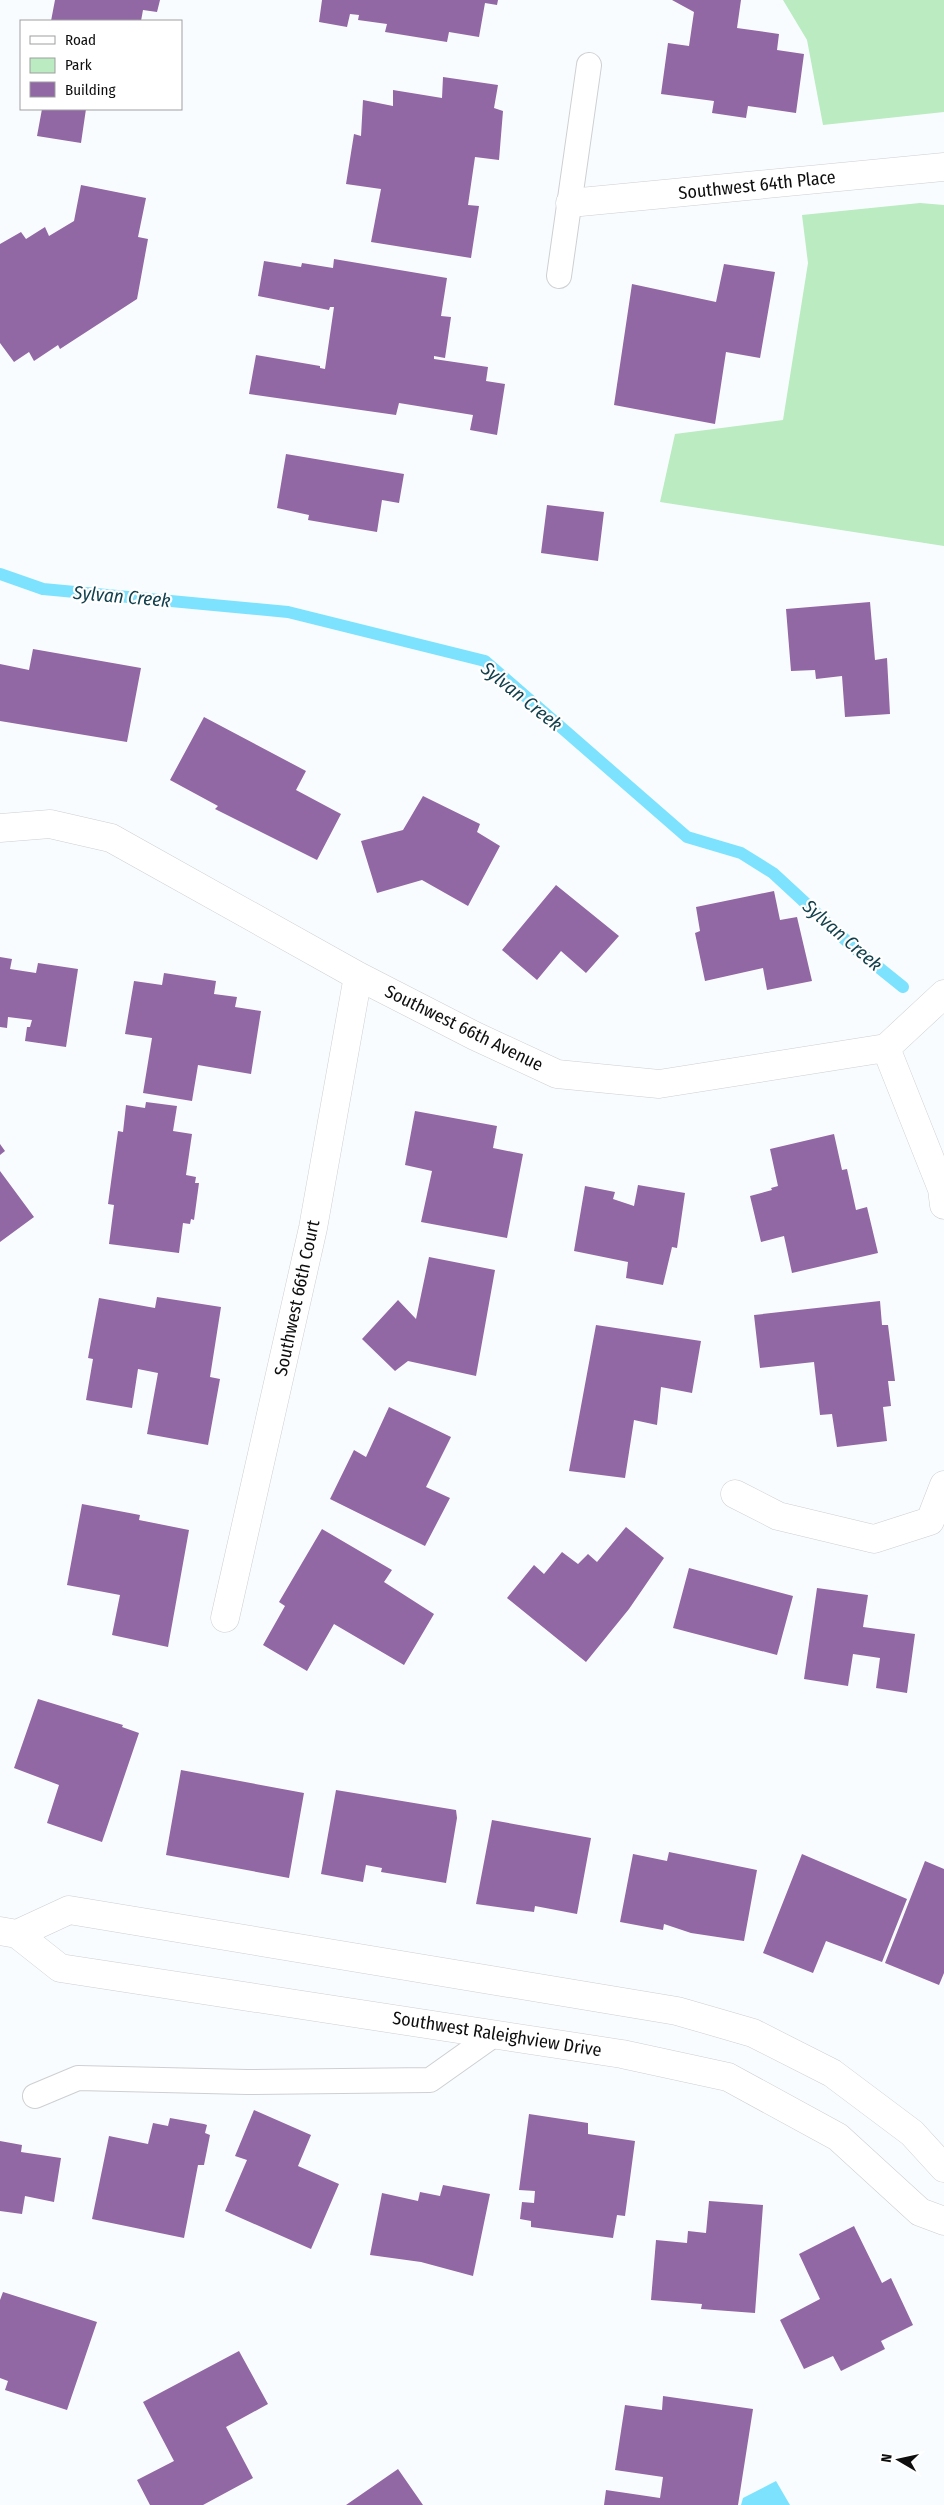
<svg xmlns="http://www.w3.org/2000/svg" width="944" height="2505" font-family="'Fira Sans Condensed',sans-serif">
<rect width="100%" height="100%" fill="#f9fcfe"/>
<!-- green -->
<path fill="#baebc1" d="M783 0H944V112L823 125 807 40Z
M920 203 944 205V546L660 502 675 434 783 420 808 263 802 215Z"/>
<!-- water -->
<path fill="#7de2fe" d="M776 2481 790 2505H741L743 2498Z"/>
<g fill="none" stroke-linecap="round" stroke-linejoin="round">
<!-- stream -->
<path stroke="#7de2fe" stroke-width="12" d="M0 574 43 589 288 612 485 661 687 837 741 853 773 873 852 946 903 987"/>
</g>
<!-- building -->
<path fill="#9167a4" d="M55 0H160L157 12 143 10 141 21H51Z
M322 0H498L497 5 485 3 479 37 449 32 447 42 385 32 387 24 358 20 359 15 350 14 347 27 319 22Z
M672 0H741L737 28 779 34 777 50 804 54 796 113 748 106 746 118 712 113 714 101 661 94 668 43 689 46 694 12Z
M443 77 498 85 494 108 503 111 499 160 475 157 468 205 479 206 471 258 371 242 381 189 346 184 354 134 361 136 363 100 393 106V90L442 98Z
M42 109H86L81 143 37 136Z
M81 185 146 198 138 237 148 239 137 299 60 349 58 345 34 361 29 352 14 362 0 343V244L21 232 26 239 45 227 49 236 74 221Z
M334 259 447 278 441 316 451 317 445 358 434 356V359L488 367 486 381 505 384 497 435 470 430 473 415 399 403 396 415 249 394 256 355 320 366V368L325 369 334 307H330L329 310 258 296 264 261 301 267 302 263 333 268Z
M724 264 775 272 760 358 726 352 715 424 614 405 632 284 716 302Z
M286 454 404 474 399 503 382 500 377 532 308 520 309 515 277 508Z
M547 505 604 512 598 561 541 553Z
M870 602 875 660 887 658 890 714 845 717 842 676 816 679 815 670 791 671 786 609Z
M33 649 141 668 127 742 0 721V664L29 670Z
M204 717 306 771 296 790 341 814 317 860 215 809 218 806 170 780Z
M423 796 480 824 477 832 500 846 468 906 422 880 377 893 361 841 403 830Z
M556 885 619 936 586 973 561 951 537 980 502 950Z
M774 891 780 920 797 917 812 981 767 990 763 968 705 981 695 933 700 931 696 907Z
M0 957 12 959 10 969 36 973 38 963 78 969 66 1047 25 1041 27 1027H30L32 1020 8 1017 7 1028 0 1027Z
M164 973 216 981 214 994 237 997 235 1007 261 1011 251 1074 198 1065 192 1101 143 1093 152 1038 125 1034 134 981 162 985Z
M146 1102 177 1106 173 1131 192 1134 186 1175 196 1177 195 1183H199L194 1220 191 1219 190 1224 183 1223 179 1253 109 1244 114 1205 108 1204 118 1131 123 1132 126 1105 145 1108Z
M415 1111 497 1126 493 1148 523 1154 507 1238 421 1222 432 1171 405 1165Z
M834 1134 842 1170 847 1169 856 1210 867 1207 878 1253 792 1273 784 1236 761 1242 750 1196 772 1190 771 1188 778 1186 770 1149Z
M0 1144 5 1151 0 1155Z
M0 1171 34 1217 0 1242Z
M638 1185 685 1193 677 1248 672 1247 663 1285 626 1278 628 1262 574 1251 585 1186 615 1192 613 1199 634 1206Z
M429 1257 495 1270 476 1376 408 1361 395 1371 362 1339 398 1300 416 1319Z
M157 1297 221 1307 210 1377 220 1379 208 1445 147 1434 158 1373 138 1369 132 1408 86 1400 93 1359 88 1358 99 1298 155 1308Z
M880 1301 882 1325H888L895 1381H888L891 1406 883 1407 887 1441 837 1447 832 1414 820 1415 814 1362 760 1368 754 1315Z
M596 1325 701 1341 692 1393 661 1387 657 1425 634 1420 625 1478 569 1471Z
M389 1407 451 1437 426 1487 450 1498 425 1546 330 1499 354 1450 366 1457Z
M82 1504 140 1515 139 1520 189 1530 168 1647 112 1635 120 1595 67 1585Z
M626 1527 664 1558 629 1609 586 1662 507 1598 534 1565 544 1574 562 1552 578 1564 588 1554 597 1562Z
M322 1529 392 1570 384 1582 434 1614 404 1665 334 1624 307 1671 263 1645 285 1606 279 1602Z
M689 1568 793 1596 777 1655 673 1628Z
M817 1588 868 1595 863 1627 915 1634 907 1693 876 1688 880 1658 853 1654 848 1686 804 1679Z
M38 1699 123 1725 122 1727 139 1733 102 1842 47 1823 59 1785 14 1768Z
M181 1770 304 1793 289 1878 166 1855Z
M336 1790 456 1810 457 1818 446 1883 381 1872 382 1868 366 1865 363 1882 321 1874Z
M492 1820 591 1838 577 1914 535 1906 534 1912 476 1904Z
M669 1852 757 1870 744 1941 691 1933 664 1924 663 1930 620 1922 633 1854 667 1861Z
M802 1854 907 1899 882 1962 826 1941 813 1973 763 1953Z
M925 1861 944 1869V1973L939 1985 885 1963Z
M254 2110 311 2135 298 2166 339 2184 311 2249 225 2211 247 2160 235 2156Z
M529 2114 588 2123V2134L635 2141 625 2216 617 2215 613 2238 531 2227V2221L520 2219 522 2202 534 2203 535 2191 519 2190Z
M170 2118 204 2124 207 2125 205 2133 210 2135 204 2165H198L184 2238 92 2219 109 2136 148 2144 153 2123 168 2126Z
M0 2141 22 2145 21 2152 61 2158 54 2202 25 2196 22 2214 0 2211Z
M443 2185 490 2194 473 2276 421 2262 370 2255 382 2193 418 2201 420 2192 440 2196Z
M709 2201 763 2205 755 2313 701 2309 702 2304 651 2300 656 2240 687 2243 688 2231 706 2233Z
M854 2226 882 2283 891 2278 913 2325 881 2341 885 2349 841 2371 833 2356 804 2369 780 2320 820 2299 799 2254Z
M3 2292 97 2322 67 2410 5 2390 8 2381 0 2378V2300Z
M239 2351 268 2404 226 2427 253 2478 203 2505H150L137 2480 174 2461 143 2402Z
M663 2396 753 2409 738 2505H604L606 2490 660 2498 663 2477 615 2470 625 2405 662 2410Z
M398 2469 423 2505H346Z"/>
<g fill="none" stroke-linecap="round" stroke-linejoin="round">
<!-- lane casing -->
<g stroke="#cdcfd2" stroke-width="26">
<path id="lane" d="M559 276 589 65
M35 2096 78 2078 247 2082 430 2080 495 2034"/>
</g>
<!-- street casing -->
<g stroke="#cdcfd2" stroke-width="29">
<path id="street" d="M570 203 944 167
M0 828 50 824 111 838 358 976 475 1036 557 1074 659 1084 886 1048 944 994
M886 1048 942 1189 944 1205
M735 1494 778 1516 874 1539 930 1521 944 1485
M225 1618 313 1228 358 976
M0 1931 17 1934 60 1968 622 2054 728 2077 838 2137 920 2212 944 2221
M17 1934 69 1910 677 2011 753 2033 832 2073 912 2133 944 2168"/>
</g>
<!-- lane -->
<use href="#lane" stroke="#fff" stroke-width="24"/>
<!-- street -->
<use href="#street" stroke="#fff" stroke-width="28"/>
</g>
<g text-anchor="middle" stroke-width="4.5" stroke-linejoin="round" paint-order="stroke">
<!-- street labels -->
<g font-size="18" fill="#0e0e0f" stroke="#fff">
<text transform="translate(757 185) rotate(-6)" y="6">Southwest 64th Place</text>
<text transform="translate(464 1028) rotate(26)" y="6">Southwest 66th Avenue</text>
<text transform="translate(297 1298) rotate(-78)" y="6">Southwest 66th Court</text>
<text transform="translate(497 2034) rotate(9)" y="6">Southwest Raleighview Drive</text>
</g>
<!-- water labels -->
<g font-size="19" font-style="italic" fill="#13414d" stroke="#fff">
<text transform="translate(122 596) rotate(5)" y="7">Sylvan Creek</text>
<text transform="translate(522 696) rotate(39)" y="7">Sylvan Creek</text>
<text transform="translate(843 935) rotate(41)" y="7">Sylvan Creek</text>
</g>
</g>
<!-- legend -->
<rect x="20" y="20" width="162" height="90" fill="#ffffff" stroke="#9f9f9f"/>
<rect x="30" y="36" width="25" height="8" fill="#ffffff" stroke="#9f9f9f"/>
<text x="65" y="45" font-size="15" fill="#0e0e0f">Road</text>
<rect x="30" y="58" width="25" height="15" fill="#baebc1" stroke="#9f9f9f"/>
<text x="65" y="70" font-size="15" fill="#0e0e0f">Park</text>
<rect x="30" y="82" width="25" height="15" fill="#9167a4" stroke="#9f9f9f"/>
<text x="65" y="95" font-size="15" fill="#0e0e0f">Building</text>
<!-- north arrow -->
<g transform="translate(899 2460) rotate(279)" stroke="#ffffff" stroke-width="4" paint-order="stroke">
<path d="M0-4L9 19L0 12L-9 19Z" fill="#0e0e0f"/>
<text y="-8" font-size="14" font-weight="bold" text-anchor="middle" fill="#0e0e0f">N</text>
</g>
</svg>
